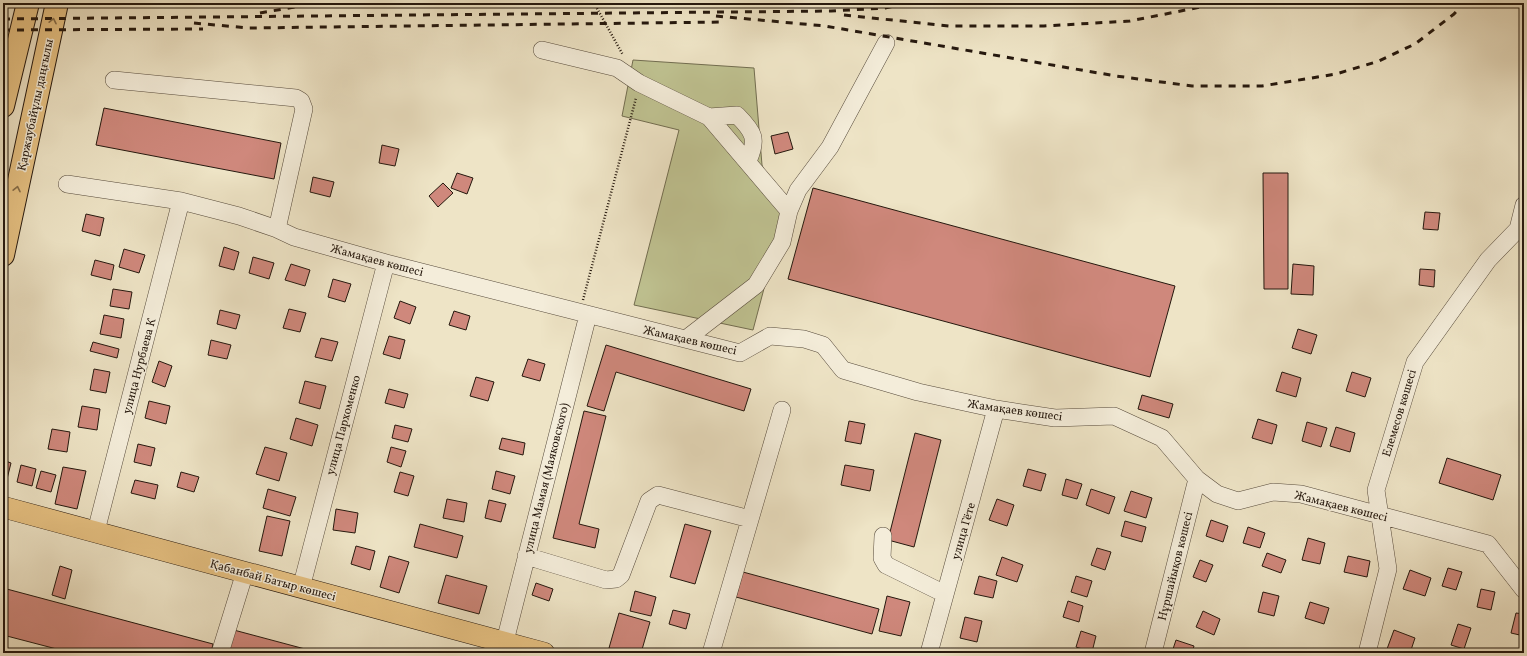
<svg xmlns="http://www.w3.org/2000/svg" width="1527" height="656" font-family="Vollkorn,serif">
<rect width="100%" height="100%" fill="#eee4c6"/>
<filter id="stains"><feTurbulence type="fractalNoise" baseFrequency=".005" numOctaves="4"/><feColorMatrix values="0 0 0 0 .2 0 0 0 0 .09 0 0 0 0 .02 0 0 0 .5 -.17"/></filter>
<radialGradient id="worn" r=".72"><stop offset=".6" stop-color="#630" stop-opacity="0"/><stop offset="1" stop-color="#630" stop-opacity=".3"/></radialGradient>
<!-- green -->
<path fill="#bfc291" stroke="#726d50" d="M633 60 754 68 762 165 783 217 753 330 634 305 679 130 622 116Z"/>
<!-- building -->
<path fill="#cf887c" stroke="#25180e" d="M104 108 281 143 274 179 96 145Z
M788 132 793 149 775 154 771 136Z
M382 145 399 149 395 166 379 163Z
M457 173 473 178 467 194 451 188Z
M1263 173H1288V289H1264Z
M313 177 334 182 330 197 310 192Z
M443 183 453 193 438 207 429 196Z
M813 188 1175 286 1150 377 788 279Z
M1425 212 1440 213 1438 230 1423 229Z
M86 214 104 218 100 236 82 231Z
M224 247 239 252 234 270 219 266Z
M124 249 145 255 139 273 119 267Z
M253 257 274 263 269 279 249 273Z
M95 260 114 265 111 280 91 275Z
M291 264 310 270 305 286 285 280Z
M1293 264 1314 266 1313 295 1291 294Z
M1420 269 1435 270 1434 287 1419 285Z
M333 279 351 284 345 302 328 297Z
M113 289 132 292 129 309 110 306Z
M400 301 416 307 410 324 394 318Z
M289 309 306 313 300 332 283 328Z
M220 310 240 315 236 329 217 324Z
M454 311 470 316 466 330 449 325Z
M104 315 124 319 121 338 100 334Z
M1298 329 1317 335 1311 354 1292 348Z
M389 336 405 340 400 359 383 354Z
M321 338 338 342 332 361 315 357Z
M211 340 231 345 227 359 208 355Z
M93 342 119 349 117 358 90 351Z
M606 345 751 389 744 411 616 372 604 411 587 406Z
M528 359 545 364 540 381 522 376Z
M159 361 172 366 165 387 152 382Z
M94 369 110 372 106 393 90 390Z
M1282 372 1301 378 1296 397 1276 391Z
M1352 372 1371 378 1365 397 1346 391Z
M476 377 494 382 488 401 470 396Z
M305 381 326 386 320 409 299 403Z
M389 389 408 394 404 408 385 403Z
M1142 395 1173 404 1169 418 1138 409Z
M149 401 170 406 166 424 145 418Z
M82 406 100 409 97 430 78 427Z
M584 411 606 416 579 524 599 529 595 548 553 538Z
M296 418 318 425 312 446 290 439Z
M1258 419 1277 425 1272 444 1252 438Z
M849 421 865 424 861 444 845 441Z
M1307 422 1327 428 1321 447 1302 441Z
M395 425 412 429 408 442 392 438Z
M1336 427 1355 433 1350 452 1330 446Z
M52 429 70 432 67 452 48 449Z
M915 433 941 440 914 547 888 540Z
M502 438 525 443 523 455 499 449Z
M138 444 155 448 151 466 134 462Z
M265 447 287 453 279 481 256 474Z
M391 447 406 451 401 467 387 462Z
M1447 458 1501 475 1493 500 1439 483Z
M3 460 11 463 7 479 3 478Z
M21 465 36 469 32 486 17 482Z
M845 465 874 470 870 491 841 485Z
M63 467 86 471 77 509 55 504Z
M1028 469 1046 474 1041 491 1023 486Z
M41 471 56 475 51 492 36 488Z
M496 471 515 476 510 494 492 489Z
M181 472 199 477 194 492 177 487Z
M400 472 414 476 408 496 394 492Z
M1066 479 1082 484 1077 499 1062 495Z
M135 480 158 485 155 499 131 493Z
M268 489 296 497 290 516 263 508Z
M1091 489 1115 497 1109 514 1086 505Z
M1131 491 1152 498 1146 518 1124 511Z
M447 499 467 503 464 522 443 518Z
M997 499 1014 505 1007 526 989 520Z
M489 500 506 504 501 522 485 518Z
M336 509 358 513 355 533 333 530Z
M267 516 290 521 282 556 259 551Z
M1211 520 1228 526 1223 542 1206 536Z
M1125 521 1146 527 1142 542 1121 536Z
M420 524 463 536 457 558 414 547Z
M685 524 711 531 695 584 670 577Z
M1248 527 1265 533 1260 548 1243 543Z
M1308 538 1325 543 1320 564 1302 560Z
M356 546 375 551 370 570 351 564Z
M1097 548 1111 552 1105 570 1091 565Z
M1267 553 1286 560 1281 573 1262 566Z
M389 556 409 562 399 593 380 587Z
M1348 556 1370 561 1367 577 1344 572Z
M1002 557 1023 565 1017 582 996 575Z
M1200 560 1213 565 1206 582 1193 577Z
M60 566 72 570 65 599 52 595Z
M1448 568 1462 572 1456 590 1442 586Z
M1410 570 1431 578 1425 596 1403 589Z
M743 572 879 609 872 634 736 597Z
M446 575 487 586 479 614 438 603Z
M979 576 997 581 993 598 974 594Z
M1076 576 1092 581 1087 597 1071 592Z
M536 583 553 589 549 601 532 595Z
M3 588 213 644 211 653H72L3 635Z
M1481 589 1495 592 1491 610 1477 607Z
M635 591 656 597 651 616 630 611Z
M1263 592 1279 596 1274 616 1258 612Z
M887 596 910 602 901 636 879 631Z
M1068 601 1083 606 1079 622 1063 617Z
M1310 602 1329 608 1324 624 1305 618Z
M673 610 690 614 686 629 669 624Z
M1203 611 1220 619 1214 635 1196 627Z
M619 613 650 622 641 653H626L609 648Z
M1516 613 1524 614V636L1511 633Z
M965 617 982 621 977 642 960 638Z
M1458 624 1471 628 1464 649 1451 645Z
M230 629 320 653H223Z
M1394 630 1415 638 1410 653H1399L1387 649Z
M1081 631 1096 636 1092 652 1076 647Z
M1176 640 1194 646 1192 653 1172 652Z"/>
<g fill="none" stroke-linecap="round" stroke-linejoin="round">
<!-- minor casing -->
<g stroke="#574b3c" stroke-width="18">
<path id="minor" d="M542 50 617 68 639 83 709 117 789 211
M114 80 296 98 301 101 304 109 277 229
M709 117 737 115C754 132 758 139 748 161
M67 184 181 201 239 216 277 229 294 237 386 263 740 353 770 336 804 339 823 345 843 370 918 392 996 409 1055 418 1114 416 1162 438 1197 479 1217 494 1238 501 1273 492 1301 494 1488 544 1524 590
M686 339 756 285 782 242 789 211 798 190 830 147 886 43
M96 531 181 201
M883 536 882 558 886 565 945 594
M526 556 606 580 616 579 621 575 649 501 658 495 750 519
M301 588 386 263
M220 653 245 572
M502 653 588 315
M711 653 782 410
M929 653 996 409
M1153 653 1197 479
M1367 653 1388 569 1376 490 1415 362 1488 260 1518 229 1524 205"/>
</g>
<!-- major casing -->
<g stroke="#25180e" stroke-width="22">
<path id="major" d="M3 507 544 653"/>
</g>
<!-- highway casing -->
<g stroke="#25180e" stroke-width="24">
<path id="highway" d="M3 106 28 3
M3 255 57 3"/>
</g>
<!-- path -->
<path stroke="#25180e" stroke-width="2.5" stroke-dasharray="1 2" stroke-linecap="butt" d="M594 3 623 55
M583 300 636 98"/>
<!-- minor -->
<use href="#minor" stroke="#f4edda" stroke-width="17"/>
<!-- major -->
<use href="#major" stroke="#e7c283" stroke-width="21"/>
<!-- highway -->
<use href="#highway" stroke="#e7c283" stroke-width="22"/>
<!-- rail -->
<path stroke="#25180e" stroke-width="3" stroke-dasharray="7 7" stroke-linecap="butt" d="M776 6 799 3
M260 13 318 3
M844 15 949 26H1044L1130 21 1221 3
M716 16 825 26 1116 76 1192 86H1262L1336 74 1379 61 1415 44 1454 14 1464 3
M3 19 831 11 885 8 910 3
M194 23 249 28 725 22
M3 30 203 29"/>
</g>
<!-- one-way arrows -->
<defs><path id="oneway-chevron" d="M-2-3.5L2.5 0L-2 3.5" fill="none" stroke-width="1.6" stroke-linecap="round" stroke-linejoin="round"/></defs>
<g stroke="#866d48">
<use href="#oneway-chevron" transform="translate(53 21) rotate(-78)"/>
<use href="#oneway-chevron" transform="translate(17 189) rotate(-78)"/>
</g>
<g text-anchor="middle" stroke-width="3" stroke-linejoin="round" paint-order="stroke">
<!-- street labels -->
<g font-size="12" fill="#25180e" stroke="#f4edda">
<text transform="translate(35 105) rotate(-78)" y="4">Қаржаубайұлы даңғылы</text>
<text transform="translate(377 260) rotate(15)" y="4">Жамақаев көшесі</text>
<text transform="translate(690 340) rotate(13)" y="4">Жамақаев көшесі</text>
<text transform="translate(139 366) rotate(-75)" y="4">улица Нурбаева К</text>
<text transform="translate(1015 410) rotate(8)" y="4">Жамақаев көшесі</text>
<text transform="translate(1399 413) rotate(-73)" y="4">Елемесов көшесі</text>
<text transform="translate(343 425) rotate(-75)" y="4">улица Пархоменко</text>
<text transform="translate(546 478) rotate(-76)" y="4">улица Мамая (Маяковского)</text>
<text transform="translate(1341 506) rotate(14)" y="4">Жамақаев көшесі</text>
<text transform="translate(963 531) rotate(-74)" y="4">улица Гёте</text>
<text transform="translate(1175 566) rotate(-76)" y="4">Нұршайықов көшесі</text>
<text transform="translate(273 580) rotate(15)" y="4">Қабанбай Батыр көшесі</text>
</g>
</g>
<!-- margin -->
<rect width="1527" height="656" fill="none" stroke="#eee4c6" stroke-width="16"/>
<rect x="4" y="4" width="1519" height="648" fill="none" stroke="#25180e" stroke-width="2"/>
<rect x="8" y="8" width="1511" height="640" fill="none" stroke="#25180e"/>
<rect width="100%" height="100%" filter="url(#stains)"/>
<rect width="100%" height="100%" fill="url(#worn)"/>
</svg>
